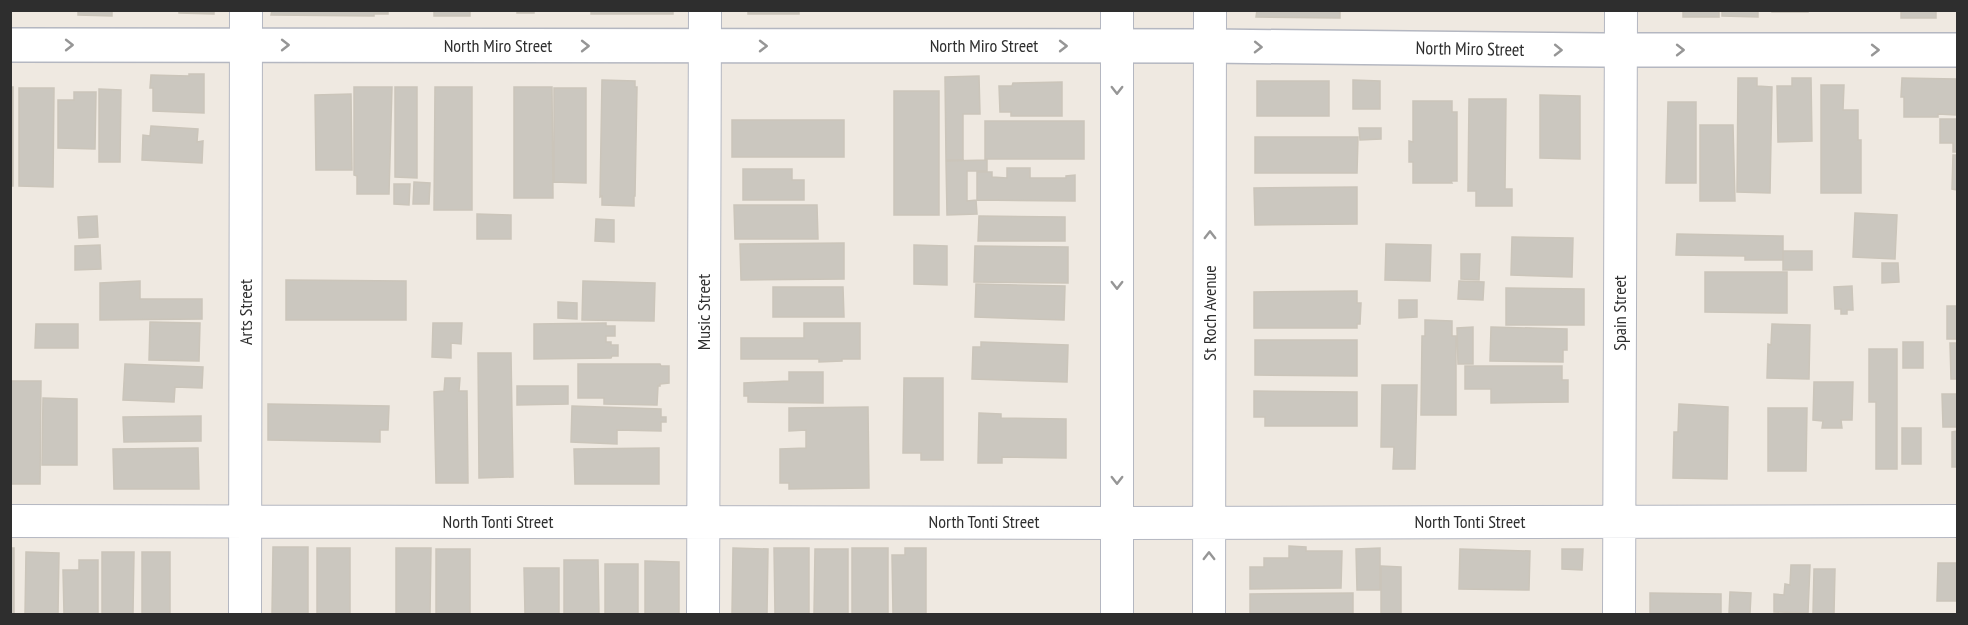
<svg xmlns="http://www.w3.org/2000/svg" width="1968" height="625" font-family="'PT Sans Narrow',sans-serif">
<rect width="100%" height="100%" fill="#efe9e1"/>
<!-- building -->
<path fill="#cbc7bf" stroke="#cbc5ba" stroke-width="1.5" d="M78 10H112V16L78 15Z
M179 10H214V14L179 13Z
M272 10H388V14H374V16L271 15Z
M434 10H470V16H434Z
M517 10H534V13H517Z
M591 10H673V14H591Z
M748 10H799V14H748Z
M1257 10H1340V18L1256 17Z
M1683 10H1719V17H1683Z
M1722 10H1758V17L1722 16Z
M1772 10H1808V12H1772Z
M1901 10H1936V18H1901Z
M189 74H204V113L153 111V88H150L151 75 189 76Z
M979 76 980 114H963V160H946L945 77Z
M1738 78H1757V86L1772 87 1770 193 1737 192Z
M1792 78H1811L1812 141 1778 142 1777 86H1792Z
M1902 78 1956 79V115L1938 114V117H1904V97H1901Z
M602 80 635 81V87H637L635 196H634V206L602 205V196L600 197Z
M1353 80 1380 81V109H1353Z
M1257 81H1329V116H1257Z
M1062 82V116H1011V112H1000L999 86H1012L1013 83Z
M1821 85H1844L1843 110H1858V140H1861V193H1821Z
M10 87H13V186H10Z
M354 87H392L389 194H357V176L354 175Z
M395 87H417V178L395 177Z
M435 87H472V210H434Z
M514 87H552L553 198H514Z
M19 88H54L53 187 19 186Z
M554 88H586V183L554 182Z
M99 89 121 90 120 162H99Z
M894 91H939V215H894Z
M74 92H96L95 149 58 148V100H74Z
M351 94 352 170H316L315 95Z
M1540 95 1580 96V159L1540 158Z
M1469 99H1506L1505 189H1512V206H1476V191H1468Z
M1413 101H1452V112H1457V181H1451L1452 183H1413V162H1409V141L1413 142Z
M1668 102H1696V183H1666Z
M1940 119H1958V152H1953V143H1940Z
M732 120H844V157H732Z
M985 121H1084V159H985Z
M1700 125H1733L1735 201H1700Z
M151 126 198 129 197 142 203 141 202 163 142 160 143 135 150 136Z
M1359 128H1381V139L1360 140Z
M1255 137H1358L1357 173H1255Z
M1953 155H1958V190L1952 189Z
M987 160V171H967V201L976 200 977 214 947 215 946 161Z
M1007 168H1030V178H1066V176L1075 175V201L977 200V172H992V177L1007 178Z
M743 169H792V180H804V200H743Z
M414 182 430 183 429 204H413Z
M394 184H410L409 205 394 204Z
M1357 187V224L1255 225 1254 188Z
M734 205H817L818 239H735Z
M1855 213 1897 215 1895 259 1853 257Z
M477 214 511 215V239H477Z
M97 216 98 237 79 238 78 217Z
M979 216 1065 217V241H978Z
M596 219 614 220V242L595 241Z
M1677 234 1783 236V260H1745V256L1676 255Z
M1512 237 1573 238 1572 277 1511 275Z
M844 243V279L741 280 740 244Z
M1386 244 1431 245 1430 281 1385 280Z
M100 245 101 269 75 270V246Z
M914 245 947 246V285L914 284Z
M975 246 1068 247V283L974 282Z
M1783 251H1812V270H1783Z
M1461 254H1480L1479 280 1461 279Z
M1882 263H1898L1899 282 1882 283Z
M1705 272H1787V313L1705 312Z
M286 280 406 281V320H286Z
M140 281V299H202V319L100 320V283Z
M583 281 655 283 654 321 582 320Z
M1459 281 1484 282 1483 300 1458 299Z
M976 284 1065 286 1064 320 975 317Z
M1852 286 1853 310H1847V314H1841V309H1835L1834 287Z
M773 287H843L844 317H773Z
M1506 288 1584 289V325H1506Z
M1357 291V303H1361L1360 324H1357V328H1254V292Z
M1399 300H1417V317L1399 318Z
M558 302 577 303V319L558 318Z
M1947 306H1958V339H1947Z
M1425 320 1452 321V336H1456V415H1421L1422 336H1425Z
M150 322 200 323 199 361 149 360Z
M433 323H462L461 344 451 343V358L432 357Z
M606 323V326H615V336H606V342H611V345H618V356H612L611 358 534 359V324Z
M804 323H860V359H842V361L819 362V359H741V338H804Z
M36 324H78V348H35Z
M1772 324 1810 325 1809 379 1767 378 1768 344 1771 345Z
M1473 327V364H1458L1457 328Z
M1491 327 1567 329V350H1563V362L1490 361Z
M1255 340H1357V376L1255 375Z
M981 342 1068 345 1067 382 972 379 973 347H981Z
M1903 342H1923V368H1903Z
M1950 343H1958V379H1951Z
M1869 349H1897V469H1876V402H1869Z
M478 353H511L513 477 479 478Z
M125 364 203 367 202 388 175 387 174 402 123 400Z
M578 364H660L661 366H669V383L660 384V386H658L657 405 604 404V398H578Z
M1465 366H1562V380H1568V402L1491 403V389H1465Z
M789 372H823V403L748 402V396H744V383L789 381Z
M445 378H460L459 391H467L468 483H436L434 392 444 391Z
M904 378H943V460H921V453H903Z
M10 381H41L40 484H10Z
M1814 382H1853L1852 420H1841L1842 428H1822L1823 421 1813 420Z
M1382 385H1417L1415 469H1393L1394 447H1381Z
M517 386H568V404L517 405Z
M1254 391 1357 392V426H1265V417H1254Z
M1942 394H1958V427H1943Z
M43 398 77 399V465H42Z
M268 404 389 406 388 430H380V442L268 440Z
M1679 404 1728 407 1727 479 1673 478 1674 432H1678Z
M572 406 661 409V417H666V422H661V431L617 430V444L571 442Z
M868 407 869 488 789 489V483H780V449L806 448V430L789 431V408Z
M1768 408H1807L1806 471H1768Z
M979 413 1001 414V418L1066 419V458L1002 457V463H978Z
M201 416V441L124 442 123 417Z
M1902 428H1921V464H1902Z
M1958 431V467H1952V432Z
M198 448 199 489H114L113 449Z
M659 448V484H575L574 449Z
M1289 546 1306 547V551H1342L1341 588 1250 589V567H1264V558H1289Z
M273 547H308V614H272Z
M10 548H14V614H10Z
M317 548H350V614H317Z
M396 548H431L430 614H396Z
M733 548 768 549 767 614H732Z
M774 548H809V614H775Z
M852 548H888V614H852Z
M905 548H926V614H893L892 555H905Z
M1380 548V590H1357L1356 549Z
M436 549H470V614H436Z
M815 549H848V614H814Z
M1460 549 1530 551 1529 590 1459 589Z
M1562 549H1583L1582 570 1562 569Z
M26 552 59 553 58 614H25Z
M102 552H134L133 614H102Z
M142 552H170V614H142Z
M79 560H98V614H64L63 570H79Z
M564 560H598L599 614H564Z
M645 561 679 562V614H645Z
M1938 563H1958V601H1937Z
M605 564H638V614H605Z
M1791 565H1810L1808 613 1774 612V594L1784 595 1785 584 1790 585Z
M1381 566 1401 567V614H1381Z
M524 568H559V614H525Z
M1814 569H1835L1834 614H1813Z
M1730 592 1751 593 1750 614H1729Z
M1353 593V614H1250V594Z
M1650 593 1721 594V614H1650Z"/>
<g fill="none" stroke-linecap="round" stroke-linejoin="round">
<!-- street casing -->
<g stroke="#b4b7c1" stroke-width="34">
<path id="street" d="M10 521 1117 523 1958 521
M245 614 246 10
M703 614 705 10
M1117 614V10
M1209 614 1210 10
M1619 614 1621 10"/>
</g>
<!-- secondary casing -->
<g stroke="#b4b7c1" stroke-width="36">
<path id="secondary" d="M10 45 1210 46 1602 50H1958"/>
</g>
<!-- street -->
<use href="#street" stroke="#fff" stroke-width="32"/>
<!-- secondary -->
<use href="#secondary" stroke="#fff" stroke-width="33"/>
</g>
<!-- one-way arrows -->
<defs><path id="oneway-chevron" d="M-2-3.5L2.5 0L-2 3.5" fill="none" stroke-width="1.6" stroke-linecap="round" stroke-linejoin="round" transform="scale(1.5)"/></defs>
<g stroke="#969696">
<use href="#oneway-chevron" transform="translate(69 45)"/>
<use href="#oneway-chevron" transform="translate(285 45)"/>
<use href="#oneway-chevron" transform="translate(585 46)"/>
<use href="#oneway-chevron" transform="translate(763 46)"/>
<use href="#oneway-chevron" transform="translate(1063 46)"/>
<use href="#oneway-chevron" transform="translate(1258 47) rotate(1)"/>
<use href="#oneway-chevron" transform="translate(1558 50) rotate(1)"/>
<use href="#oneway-chevron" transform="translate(1680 50)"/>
<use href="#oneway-chevron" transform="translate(1875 50)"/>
<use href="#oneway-chevron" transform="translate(1117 90) rotate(90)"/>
<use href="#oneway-chevron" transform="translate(1210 235) rotate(-90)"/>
<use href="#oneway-chevron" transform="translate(1117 285) rotate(90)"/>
<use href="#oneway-chevron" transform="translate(1117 480) rotate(90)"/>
<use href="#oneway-chevron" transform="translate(1209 556) rotate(-90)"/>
</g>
<g text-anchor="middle" stroke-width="5" stroke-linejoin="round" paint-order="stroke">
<!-- street labels -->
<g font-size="18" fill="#2e2e2e" stroke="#fff">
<text x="498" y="52">North Miro Street</text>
<text x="984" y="52">North Miro Street</text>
<text transform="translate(1470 49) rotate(1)" y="6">North Miro Street</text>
<text transform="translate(246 312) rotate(-90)" y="6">Arts Street</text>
<text transform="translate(704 312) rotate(-90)" y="6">Music Street</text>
<text transform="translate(1210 313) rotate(-90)" y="6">St Roch Avenue</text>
<text transform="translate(1620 313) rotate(-90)" y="6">Spain Street</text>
<text x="498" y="528">North Tonti Street</text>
<text x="984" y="528">North Tonti Street</text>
<text x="1470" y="528">North Tonti Street</text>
</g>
</g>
<!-- border -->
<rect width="1968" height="625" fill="none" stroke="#2e2e2e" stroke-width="24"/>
</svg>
